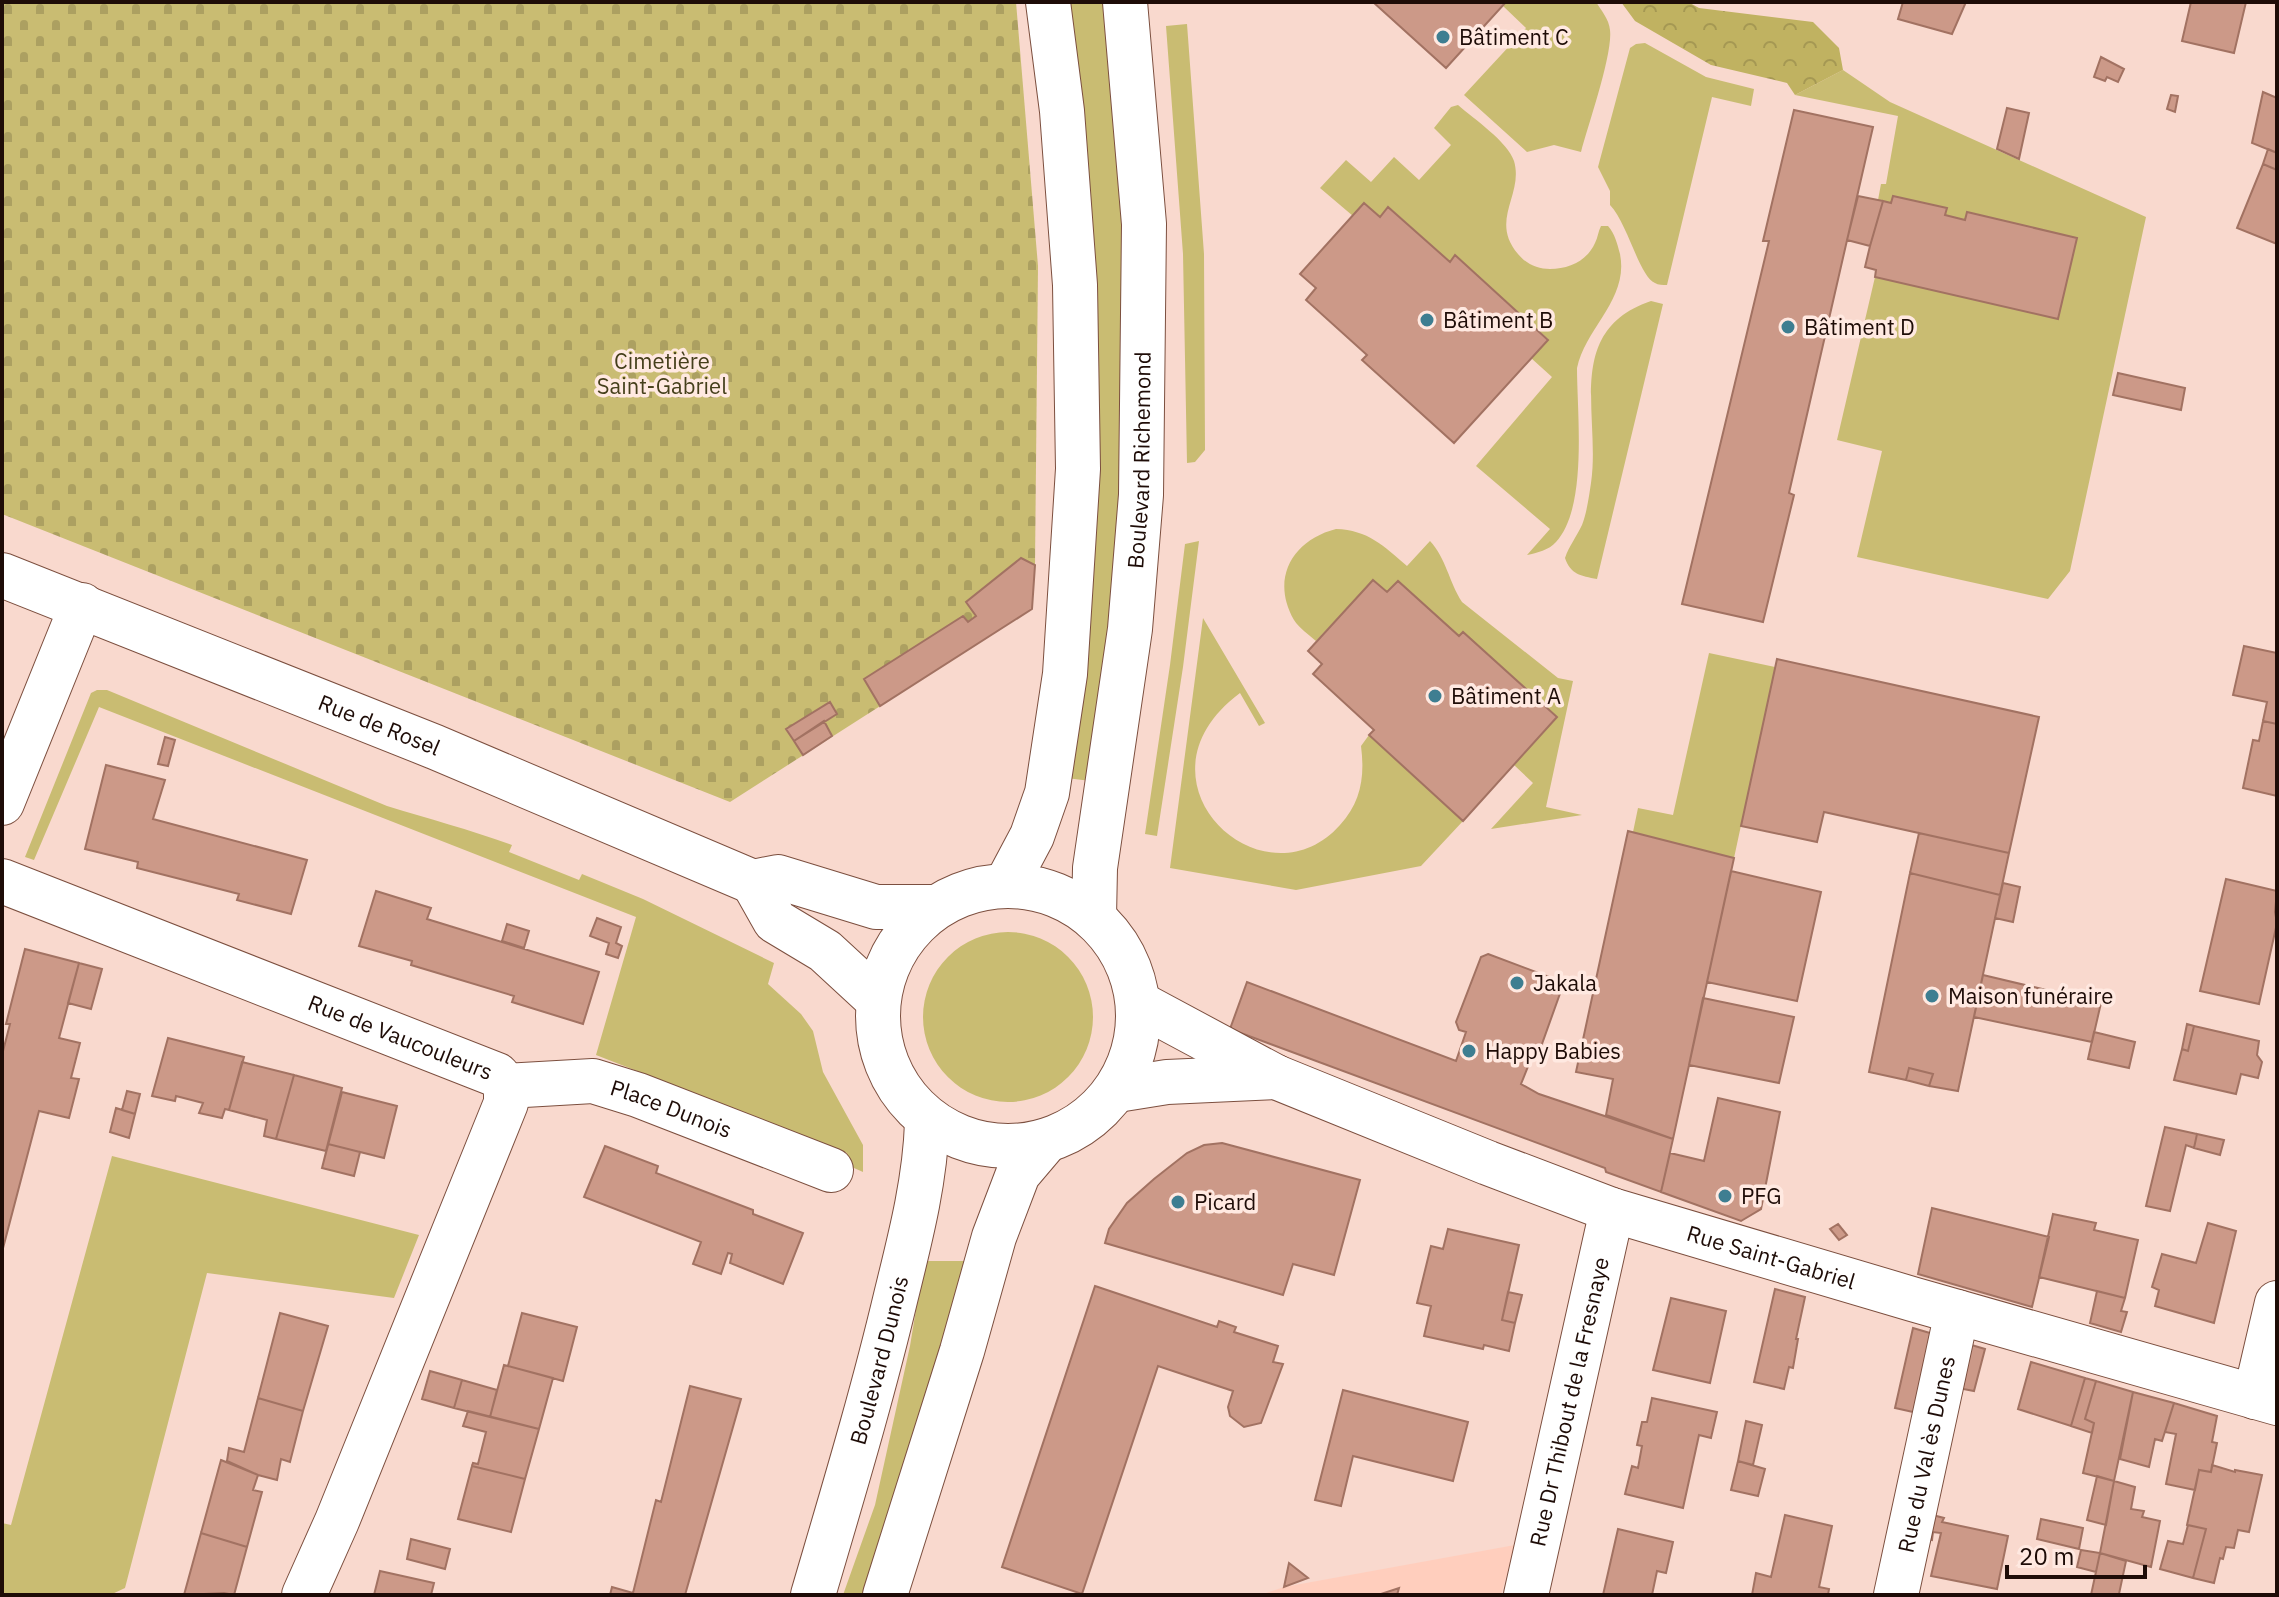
<svg xmlns="http://www.w3.org/2000/svg" width="2279" height="1597" font-family="'IBM Plex Sans',sans-serif">
<defs>
<pattern id="forest-crowns" width="20" height="18" patternUnits="userSpaceOnUse" patternTransform="scale(2)"><rect width="20" height="18" fill="#c0b261"/><path d="M2 6a3 3 0 1 1 6 0M12 15a3 3 0 1 1 6 0" fill="none" stroke="#a59853"/></pattern>
<pattern id="cemetery-stones" width="16" height="16" patternUnits="userSpaceOnUse" patternTransform="scale(2)"><rect width="16" height="16" fill="#c9bc72"/><path d="M2 7V4a2 2 0 0 1 4 0v3zM10 15v-3a2 2 0 0 1 4 0v3z" fill="#aca061"/></pattern>
</defs>
<rect width="100%" height="100%" fill="#f9d9ce"/>
<!-- built -->
<path fill="#ffcebd" d="M1515 1545 1501 1595H1260L1284 1587Z"/>
<!-- grass -->
<path fill="#c9bc72" d="M1062 2H1105L1125 262 1117 575 1091 781 1066 778Z
M1506 2H1596C1601 10 1609 19 1610 30 1613 54 1588 125 1581 152L1554 145 1527 152 1464 95 1526 28 1503 6Z
M1187 24 1204 254 1205 450 1195 462 1187 463 1183 254 1166 26Z
M1645 43 1706 77 1754 89 1751 106 1712 97 1667 285C1663 285 1658 285 1655 283 1639 276 1628 224 1610 205V191L1598 167 1630 48 1636 44Z
M1843 70 1890 102 2146 217 2070 571 2048 599 1857 557 1882 451 1837 440 1875 277 2057 319 2077 238 1967 212 1965 220 1945 215 1946 208 1894 196 1891 203 1878 200 1881 184H1886L1898 116 1795 95Z
M1458 105C1474 119 1508 142 1514 161 1524 195 1489 220 1518 254 1526 264 1538 269 1550 269 1569 269 1587 261 1595 243 1598 237 1598 232 1601 226H1608C1615 234 1617 243 1620 254 1629 299 1586 327 1577 368 1577 414 1588 507 1556 542 1549 550 1537 553 1527 555L1550 529 1476 466 1552 377 1531 358 1548 339 1455 256 1450 262 1389 207 1380 217 1364 203 1353 216 1320 188 1346 160 1371 182 1394 157 1419 180 1451 145 1434 128 1451 107Z
M1651 301 1663 304 1597 579C1581 576 1570 574 1565 558 1569 546 1577 536 1582 525 1587 512 1589 496 1591 483 1601 415 1563 331 1651 301Z
M1336 529C1368 530 1384 546 1407 566L1430 541C1446 558 1449 582 1462 602L1558 678 1573 681 1546 807 1582 815 1491 829 1533 783 1514 765 1557 717 1463 632 1459 636 1398 581 1387 592 1373 580 1316 641C1309 635 1299 628 1294 620 1270 578 1293 540 1336 529Z
M1199 541 1183 667 1157 836 1145 834 1170 665 1185 544Z
M1203 618 1265 723 1259 726 1240 693C1123 780 1263 911 1340 825 1361 802 1365 777 1361 746L1369 735 1463 821 1421 866 1296 890 1170 868Z
M1709 653 1775 667 1734 858 1633 832 1638 808 1673 815Z
M97 690H107L387 806C429 819 471 830 512 845L509 852 579 880 582 874 643 899 774 963 768 984 801 1014 813 1031 823 1072 863 1145V1172L845 1164 847 1153 596 1055 636 917 99 707 34 860 25 857 91 693Z
M923 1017a85 85 0 1 1 170 0a85 85 0 1 1-170 0Z
M112 1156 419 1235 394 1298 207 1273 125 1588 110 1595H2V1523L11 1525Z
M924 1261H969L867 1595H843L875 1505 910 1346Z"/>
<!-- forest -->
<path fill="url(#forest-crowns)" d="M1621 2H1688L1699 8 1813 22 1839 48 1843 70 1795 95 1787 83 1711 65 1635 21Z"/>
<!-- cemetery -->
<path fill="url(#cemetery-stones)" d="M2 2H1016L1038 266 1035 565 1032 609 730 802 2 514Z"/>
<!-- building -->
<path fill="#c98" stroke="#a27262" stroke-width="2" d="M1373 2H1506L1446 68Z
M1903 2H1966L1952 34 1898 19Z
M2191 2H2246L2234 53 2182 41Z
M2101 57 2124 69 2118 82 2107 77 2105 81 2094 77Z
M2263 92 2277 98V153L2252 143Z
M2171 95 2178 96 2175 112 2167 109Z
M2007 108 2029 113 2019 159 1997 149Z
M1794 110 1873 127 1789 493 1794 495 1763 622 1682 604 1769 241H1763Z
M2268 149 2277 153V170L2263 164Z
M2263 164 2277 170V244L2237 228Z
M1858 196 1883 201 1870 246 1847 240Z
M1893 196 1947 208 1945 215 1965 220 1967 212 2077 238 2058 319 1875 277 1876 270 1865 267 1870 246 1883 201 1891 203Z
M1364 203 1380 217 1388 207 1450 262 1455 255 1548 340 1454 443 1362 360 1367 355 1306 300 1316 288 1300 274Z
M2118 373 2185 388 2181 410 2113 395Z
M1021 558 1035 565 1032 609 880 706 864 679 963 616 968 622 976 616 966 602Z
M1373 580 1387 592 1398 581 1459 636 1463 632 1557 717 1463 821 1369 735 1374 730 1313 674 1322 664 1308 651Z
M2244 646 2277 653V724L2263 721 2267 702 2233 695Z
M1777 659 2039 717 2009 853 1824 812 1817 842 1741 826Z
M830 702 837 714 794 741 786 729Z
M824 721 832 736 803 755 794 741Z
M2263 721 2277 724V796L2243 788 2253 740 2259 741Z
M165 737 175 740 168 766 158 764Z
M106 765 165 780 153 819 307 860 291 914 237 900 239 894 137 868 138 862 85 849Z
M1628 831 1734 858 1673 1139 1606 1115 1613 1079 1576 1072Z
M1919 833 2009 853 2000 895 1910 873Z
M1731 871 1821 892 1797 1001 1707 982Z
M1910 873 2000 895 1958 1091 1929 1086 1933 1074 1909 1068 1906 1080 1869 1072Z
M2226 879 2277 891 2275 912 2277 923 2259 1004 2200 991Z
M2003 883 2020 887 2013 922 1995 918Z
M376 891 431 908 427 919 599 972 583 1024 512 1002 514 996 411 965 412 961 359 946Z
M597 918 621 927 616 943 622 946 618 958 606 954 609 943 590 936Z
M507 924 529 931 524 948 502 941Z
M25 949 79 963 59 1038 80 1043 71 1078 79 1079 69 1118 39 1111 2 1252V1055L10 1024H6Z
M1488 954 1560 981 1562 988 1538 1055 1531 1059 1521 1084 1539 1094 1673 1139 1661 1192 1606 1172 1605 1168 1230 1029 1247 982 1456 1061 1466 1032 1459 1030 1456 1022 1481 957Z
M79 963 102 969 91 1009 68 1003Z
M1983 975 2101 1003 2092 1042 1974 1017Z
M1703 998 1794 1017 1779 1083 1689 1065Z
M2187 1024 2194 1026 2188 1051 2182 1049Z
M2194 1026 2259 1041 2257 1055 2262 1062 2258 1078 2241 1074 2236 1094 2174 1080 2182 1049 2188 1051Z
M2094 1032 2135 1042 2129 1068 2088 1059Z
M168 1038 244 1057 229 1110 225 1109 222 1118 199 1113 203 1103 176 1096 175 1101 152 1096Z
M242 1062 294 1075 276 1139 264 1136 267 1120 229 1110Z
M1909 1068 1933 1074 1929 1086 1906 1080Z
M294 1075 342 1088 326 1151 276 1139Z
M127 1091 140 1094 135 1114 122 1110Z
M342 1092 397 1106 384 1158 360 1152 354 1176 322 1168Z
M1718 1098 1780 1112 1761 1209 1741 1221 1661 1192 1670 1153 1704 1161Z
M116 1108 135 1114 129 1138 110 1132Z
M2165 1127 2197 1134 2194 1148 2186 1145 2170 1211 2146 1206Z
M2197 1134 2224 1140 2220 1155 2194 1148Z
M1222 1143 1360 1180 1334 1275 1293 1264 1283 1295 1105 1243 1109 1229 1127 1203 1154 1179 1187 1153 1204 1145Z
M328 1144 360 1152 354 1176 322 1168Z
M605 1146 658 1166 656 1173 753 1210V1214L803 1233 783 1284 730 1263 732 1254 728 1253 721 1274 693 1264 701 1242 584 1197Z
M1932 1208 2049 1237 2032 1307 1918 1274Z
M2053 1214 2096 1223 2094 1230 2138 1240 2125 1298 2039 1277Z
M2208 1223 2236 1231 2214 1323 2155 1306 2159 1290 2152 1287 2162 1254 2196 1263Z
M1838 1224 1847 1235 1839 1240 1830 1229Z
M1448 1229 1519 1245 1502 1320 1515 1323 1509 1351 1484 1345 1483 1349 1424 1336 1431 1306 1417 1303 1431 1246 1443 1249Z
M1095 1286 1217 1327 1219 1321 1236 1327 1234 1332 1278 1346 1273 1362 1283 1364 1261 1423 1244 1427 1230 1416 1228 1407 1233 1391 1158 1366 1082 1594 1002 1567Z
M1775 1289 1805 1297 1796 1339H1798L1793 1368 1789 1367 1784 1389 1754 1382Z
M2097 1291 2125 1298 2121 1311 2127 1312 2121 1332 2090 1323Z
M1508 1292 1522 1295 1515 1323 1502 1320Z
M1671 1298 1726 1311 1710 1383 1653 1370Z
M280 1313 328 1326 303 1411 258 1398Z
M522 1313 577 1327 563 1381 508 1366Z
M1913 1328 1940 1336 1922 1414 1895 1408Z
M1958 1341 1985 1349 1974 1391 1963 1389Z
M2031 1362 2085 1378 2071 1426 2018 1409Z
M504 1365 553 1378 539 1429 490 1417Z
M430 1371 462 1380 454 1408 422 1399Z
M2085 1378 2096 1381 2085 1419 2094 1423 2092 1433 2071 1426Z
M462 1380 497 1390 490 1417 454 1408Z
M2096 1381 2133 1392 2114 1481 2083 1473 2094 1423 2085 1419Z
M690 1386 741 1399 685 1595H610L612 1587 633 1593 656 1500 661 1502Z
M1343 1390 1468 1422 1453 1481 1353 1456 1341 1506 1315 1500Z
M2133 1392 2174 1403 2162 1441 2155 1439 2149 1467 2120 1459Z
M258 1398 303 1411 290 1462 281 1459 277 1480 258 1475 227 1461 229 1448 244 1452Z
M1652 1398 1717 1412 1711 1438 1699 1435 1683 1508 1625 1494 1632 1466 1638 1468 1642 1446 1637 1445 1642 1422H1647Z
M2174 1403 2217 1416 2212 1442 2217 1443 2211 1472 2199 1470 2195 1490 2166 1484 2176 1434 2165 1432Z
M468 1411 539 1429 525 1479 472 1466 473 1463 478 1464 486 1432 463 1426Z
M1746 1421 1762 1425 1753 1465 1738 1461Z
M221 1460 258 1475 253 1490 262 1492 247 1547 201 1533Z
M1738 1461 1765 1469 1758 1496 1731 1490Z
M2212 1465 2235 1472V1470L2262 1475 2249 1532 2238 1530 2234 1548 2226 1547 2223 1559 2220 1558 2214 1583 2193 1578 2206 1529 2187 1525 2199 1470 2211 1472Z
M472 1466 525 1479 511 1532 458 1519Z
M2097 1476 2114 1481 2106 1525 2087 1520Z
M2114 1481 2135 1487 2131 1509 2144 1511 2142 1517 2160 1521 2151 1567 2100 1553Z
M1921 1512 1944 1518 1942 1522 2008 1536 1997 1589 1931 1576 1941 1533 1933 1532 1932 1540 1915 1537Z
M1785 1515 1832 1526 1819 1587 1829 1589 1828 1595H1752L1756 1573 1771 1577Z
M2041 1519 2083 1528 2079 1549 2037 1539Z
M2188 1525 2206 1529 2193 1578 2160 1569 2168 1541 2183 1544Z
M1618 1529 1673 1542 1666 1573 1657 1571 1652 1595H1603Z
M201 1533 247 1547 234 1595 224 1593 184 1595Z
M411 1539 450 1549 445 1569 407 1559Z
M2081 1550 2100 1553 2096 1572 2077 1567Z
M2100 1553 2126 1561 2119 1594 2125 1595H2091Z
M1289 1563 1308 1578 1284 1587Z
M380 1571 434 1583 431 1595H374Z
M1399 1588 1397 1595H1378Z"/>
<g fill="none" stroke-linecap="round" stroke-linejoin="round">
<!-- minor casing -->
<g stroke="#7c4f3f" stroke-width="46">
<g id="minor">
<path id="s1" d="M2 575 435 747 753 882 778 877 876 907H935"/>
<path d="M2 803 82 605"/>
<path id="s2" d="M2 881 497 1075 506 1086V1103L337 1521 304 1595"/>
<path d="M753 882 775 921 825 951 877 999"/>
<path id="s3" d="M1138 1003 1276 1077 1488 1163 1612 1210 1912 1299 2277 1403"/>
<path id="s4" d="M506 1086 593 1081 638 1095 831 1170"/>
<path d="M1117 1090 1167 1082 1276 1077"/>
<path d="M2255 1397 2277 1303"/>
<path id="s5" d="M1526 1595 1612 1210"/>
<path id="s6" d="M1896 1595 1957 1312"/>
</g>
</g>
<!-- major casing -->
<g stroke="#7c4f3f" stroke-width="46">
<g id="major">
<path d="M1006 885 1032 836 1047 793 1065 674 1078 469 1075 285 1062 111 1048 2"/>
<circle cx="1008" cy="1016" r="130"/>
<path id="s7" d="M1094 917 1095 868 1130 629 1141 495 1144 224 1125 2"/>
<path id="s8" d="M813 1595C842 1496 872 1397 896 1296 910 1239 925 1182 927 1123"/>
<path d="M885 1595 962 1351 994 1237 1018 1174 1046 1141"/>
</g>
</g>
<!-- minor -->
<use href="#minor" stroke="#fff" stroke-width="44"/>
<!-- major -->
<use href="#major" stroke="#fff" stroke-width="44"/>
</g>
<!-- markers -->
<g fill="#3e7e91" stroke="#ffe9e1" stroke-width="3">
<circle cx="1443" cy="37" r="8"/>
<circle cx="1427" cy="320" r="8"/>
<circle cx="1788" cy="327" r="8"/>
<circle cx="1435" cy="696" r="8"/>
<circle cx="1517" cy="983" r="8"/>
<circle cx="1932" cy="996" r="8"/>
<circle cx="1469" cy="1051" r="8"/>
<circle cx="1725" cy="1196" r="8"/>
<circle cx="1178" cy="1202" r="8"/>
</g>
<g text-anchor="middle" stroke-width="7" stroke-linejoin="round" paint-order="stroke">
<!-- poi labels -->
<g font-size="22" fill="#1e0c07" stroke="#ffe9e1" text-anchor="start">
<text x="1459" y="45">Bâtiment C</text>
<text x="1443" y="328">Bâtiment B</text>
<text x="1804" y="335">Bâtiment D</text>
<text x="1451" y="704">Bâtiment A</text>
<text x="1533" y="991">Jakala</text>
<text x="1948" y="1004">Maison funéraire</text>
<text x="1485" y="1059">Happy Babies</text>
<text x="1741" y="1204">PFG</text>
<text x="1194" y="1210">Picard</text>
</g>
<!-- park labels -->
<g font-size="22" fill="#453f1b" stroke="#ffe9e1">
<text x="662" y="369">Cimetière<tspan x="662" dy="25">Saint-Gabriel</tspan></text>
</g>
<!-- street labels -->
<g font-size="22" fill="#1e0c07" stroke="#ffe9e1">
<text dy="8" stroke="none"><textPath href="#s7" startOffset="460">Boulevard Richemond</textPath></text>
<text dy="8" stroke="none"><textPath href="#s1" startOffset="406">Rue de Rosel</textPath></text>
<text dy="8" stroke="none"><textPath href="#s2" startOffset="428">Rue de Vaucouleurs</textPath></text>
<text dy="8" stroke="none"><textPath href="#s4" startOffset="170">Place Dunois</textPath></text>
<text dy="8" stroke="none"><textPath href="#s3" startOffset="684">Rue Saint-Gabriel</textPath></text>
<text dy="8" stroke="none"><textPath href="#s8" startOffset="244">Boulevard Dunois</textPath></text>
<text dy="8" stroke="none"><textPath href="#s5" startOffset="198">Rue Dr Thibout de la Fresnaye</textPath></text>
<text dy="8" stroke="none"><textPath href="#s6" startOffset="144">Rue du Val ès Dunes</textPath></text>
</g>
</g>
<!-- border -->
<rect width="2279" height="1597" fill="none" stroke="#1e0c07" stroke-width="8"/>
<!-- scale -->
<path d="M2007 1565v12h138v-12" fill="none" stroke="#1e0c07" stroke-width="4"/>
<text x="2019" y="1565" font-size="24" fill="#1e0c07" stroke="#ffe9e1" stroke-width="6" paint-order="stroke">20 m</text>
</svg>
